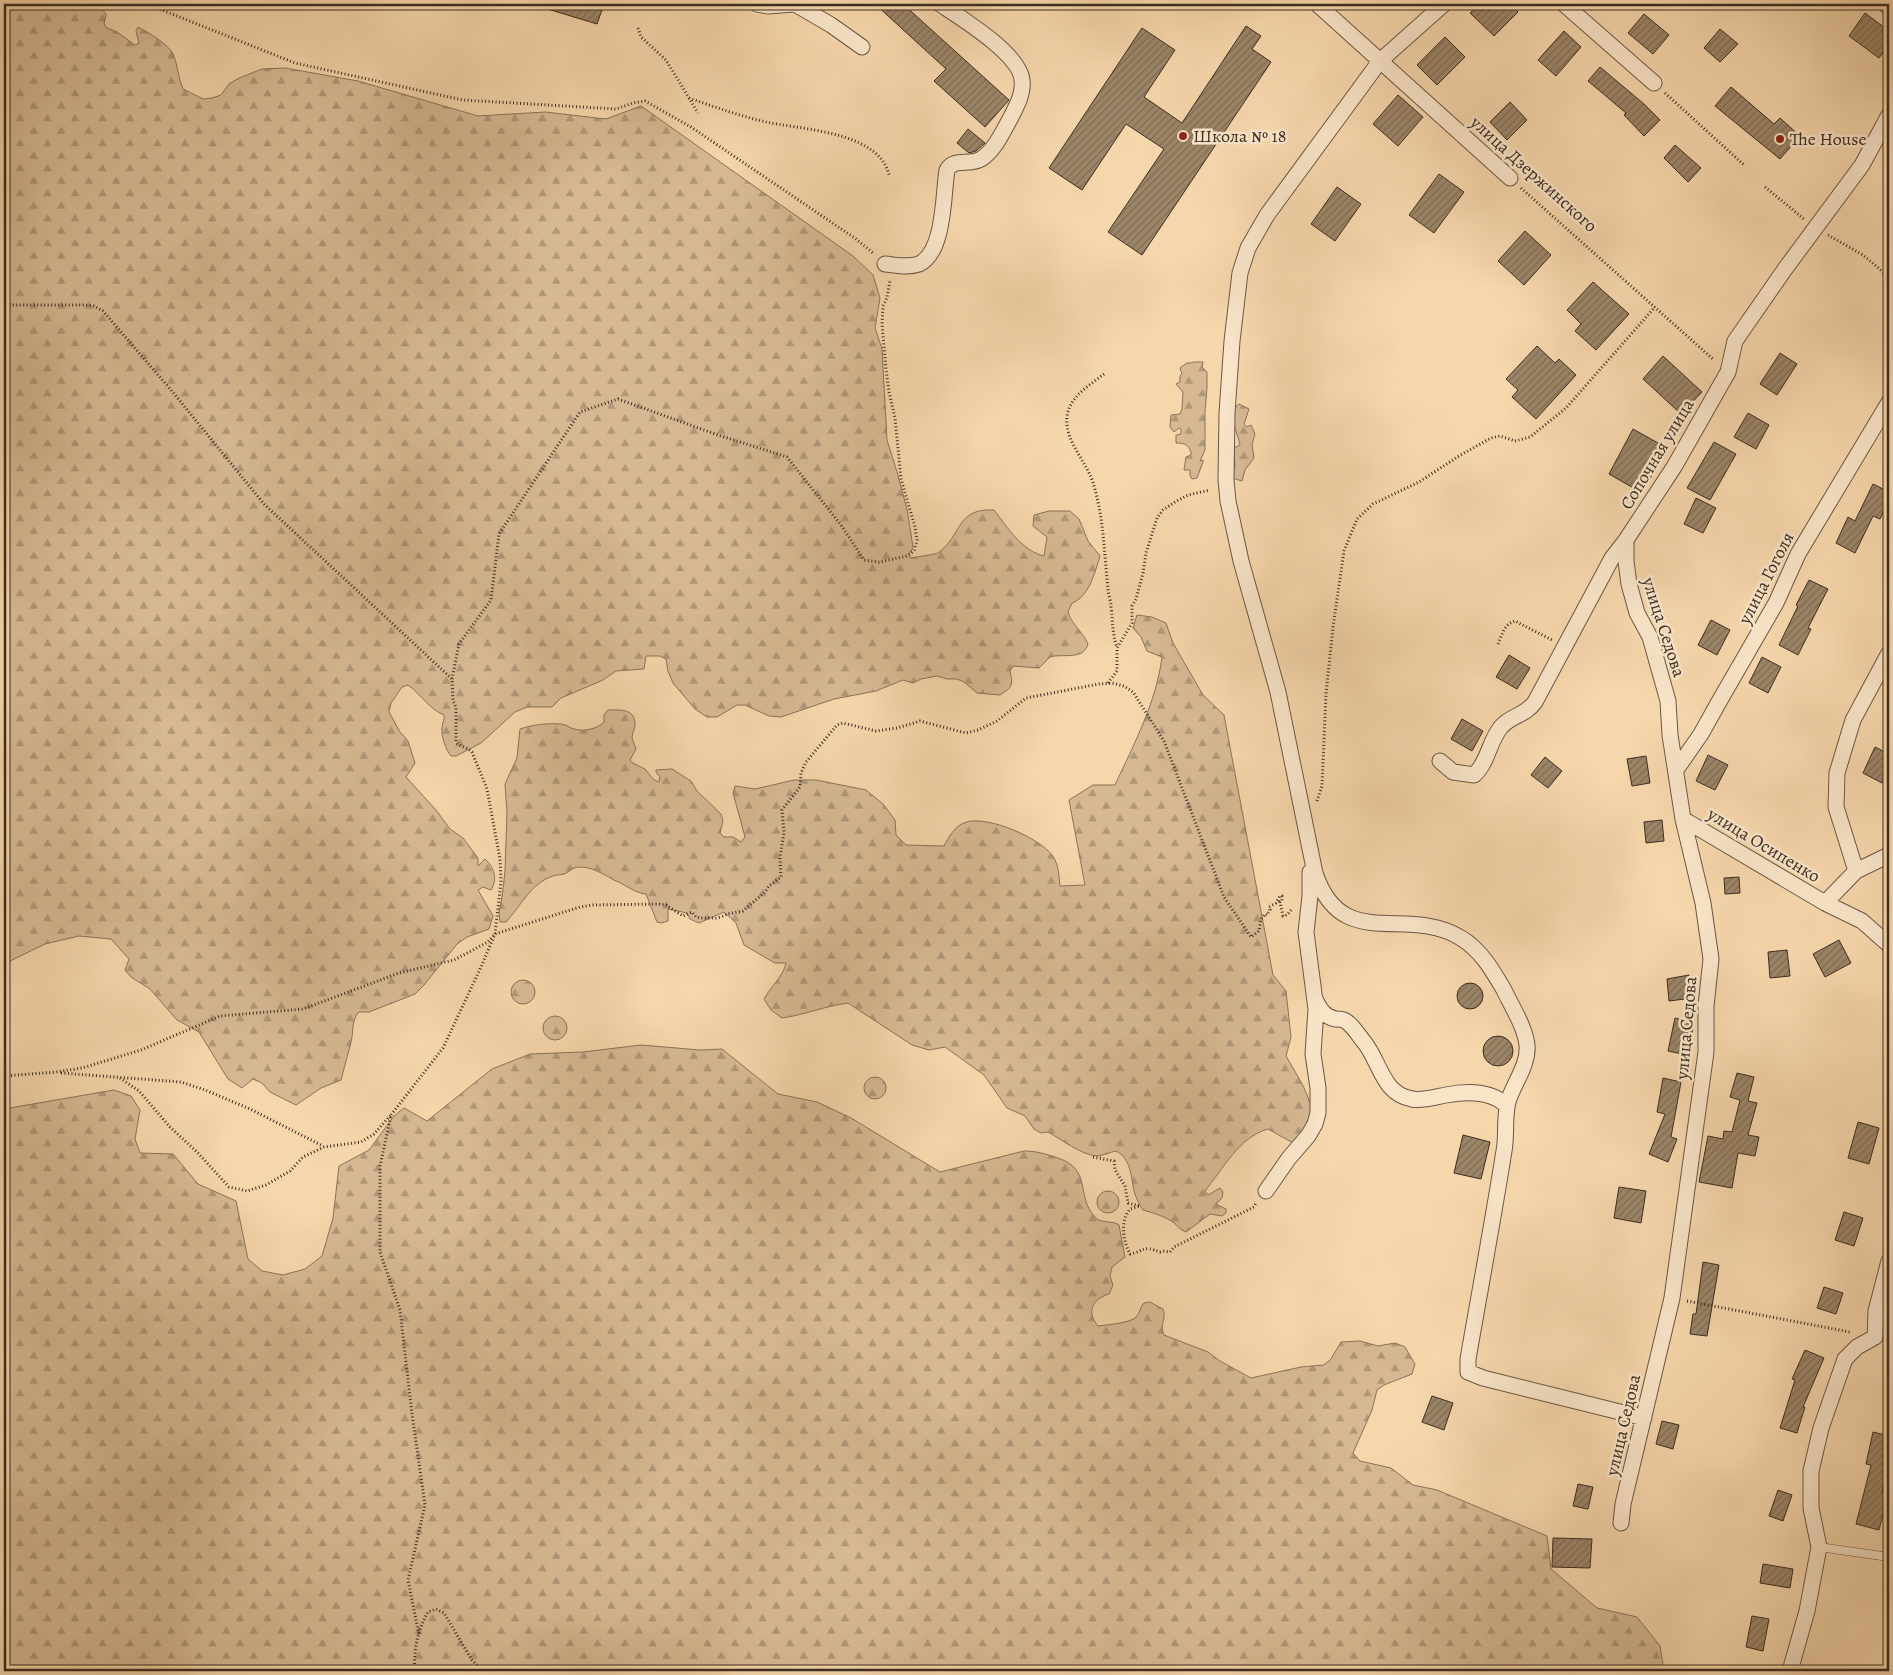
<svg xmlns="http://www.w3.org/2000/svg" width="1893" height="1675" font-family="Alegreya,serif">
<defs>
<pattern id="forest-firs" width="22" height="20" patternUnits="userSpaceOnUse" patternTransform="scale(1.25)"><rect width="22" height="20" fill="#d6b993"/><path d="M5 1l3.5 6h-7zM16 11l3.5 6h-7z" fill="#af9778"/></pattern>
<pattern id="building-hatch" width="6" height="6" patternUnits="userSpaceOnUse" patternTransform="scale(1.25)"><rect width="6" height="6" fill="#9c8568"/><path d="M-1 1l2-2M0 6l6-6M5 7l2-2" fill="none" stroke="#806d55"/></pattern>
</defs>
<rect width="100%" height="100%" fill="#f6d6ab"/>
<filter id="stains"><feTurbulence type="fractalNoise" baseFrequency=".004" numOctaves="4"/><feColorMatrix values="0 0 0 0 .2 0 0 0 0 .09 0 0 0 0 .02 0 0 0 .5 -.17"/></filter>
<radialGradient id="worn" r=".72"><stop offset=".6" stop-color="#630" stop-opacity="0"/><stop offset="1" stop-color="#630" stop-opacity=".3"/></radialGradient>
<!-- forest -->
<path fill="url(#forest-firs)" stroke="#88735a" d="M4 4H98L106 14 104 24 107 28 117 32 135 45 139 43 136 31 138 27C148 32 169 45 173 54 178 65 178 78 183 89L203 99 212 98 221 95 229 84 239 78 262 69 285 68 358 81 478 116 545 112 606 119 641 106 853 256 873 275 880 298 875 328 882 349 887 440 897 472 907 509 913 547 909 555 911 558C917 557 936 554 938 553 963 535 955 508 994 510 1007 527 1022 551 1044 556L1047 537 1033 526 1034 515 1049 511H1070L1079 519 1088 541 1100 556C1095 572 1089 597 1072 603L1068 612C1071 624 1083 632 1088 644 1083 661 1063 653 1050 657L1039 668 1013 666 1010 671C1013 685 1013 687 1000 695L977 693 964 682 957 679H947L937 676 921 679 913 683 903 680 876 691 834 699 781 717 769 716 745 705H737L717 717H707L695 709 673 683 668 671 666 659 660 656H646L644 669 616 671 603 680 561 698 552 707H527L520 710 515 712 481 743 456 756H451C446 750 441 736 442 728 442 722 445 720 444 715 430 710 421 694 408 685L402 687 391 703 389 712 400 732 408 741 415 763 406 777 436 810 450 829 463 838 478 858V866L485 859C494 867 498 879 491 890L483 887 478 890 493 916 489 929 467 937 457 944 424 985 415 994 369 1012H359C351 1020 354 1031 351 1042 348 1055 344 1067 341 1080L321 1088 296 1105 270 1092 262 1083 253 1079 242 1088 228 1079 199 1032 177 1020 150 989 131 977 125 970 129 959 111 939 79 936 45 944 4 964Z
M1194 362H1203L1202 367 1207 372V387L1205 412V450L1200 461 1203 460V462L1197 478 1192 479 1190 476V470H1184L1186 457 1191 455V452C1188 444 1184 443 1176 443V435L1181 434V429L1179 428 1174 432 1170 427 1171 415 1180 414 1182 409 1183 392 1176 384 1180 382V376L1182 374 1180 368 1187 363H1191Z
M1239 404 1249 409 1244 424 1247 427 1251 425 1255 434 1252 445 1254 458 1245 470 1242 481 1232 478V471L1235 468 1234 448 1240 445C1238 432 1226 414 1239 404Z
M1137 615 1152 617 1166 623 1173 643 1203 695 1224 715 1273 975 1286 991 1291 1037 1286 1056C1299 1079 1311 1095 1314 1122L1295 1144 1268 1129C1239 1137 1223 1169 1205 1191L1208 1195 1220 1188 1223 1192 1222 1198 1216 1204 1226 1209V1213L1222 1216 1210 1214 1186 1232C1180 1230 1178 1226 1173 1222 1164 1216 1153 1213 1143 1210 1139 1204 1136 1198 1134 1191 1131 1177 1131 1158 1116 1151 1110 1152 1103 1156 1097 1156 1081 1155 1061 1139 1048 1132L1041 1133 1034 1129 1025 1116 1007 1108 984 1075 945 1047 929 1050 912 1045 848 1003C825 1006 804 1015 782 1018L771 1010 764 999C771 986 783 977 786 963H775L744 945 736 923 724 912 699 923 690 919 687 913 668 909V921L661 923 657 922 646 894C634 893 625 884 614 880 603 874 588 864 574 868 571 869 568 873 564 874 560 875 556 875 553 876 531 883 521 906 506 922H500L499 912 502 897 505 871 507 813 505 784 517 758 520 729C532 725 546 723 559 724 566 724 568 727 574 729 584 732 597 729 604 722V715L608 710C620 710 636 708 635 726 634 730 632 734 632 738 633 742 635 745 636 749L630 760 631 762 645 769 654 780 659 782 660 777 656 772V770L672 769 691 781 697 791 721 814 723 821 720 833 724 837H733L741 842 745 837 733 793 735 786 755 789 794 780H816L866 790 883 804 895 820 896 835 906 845 944 846C948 838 955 826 964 823 984 813 1047 840 1055 860 1059 868 1059 878 1060 886L1085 885 1069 800 1093 785H1115C1134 744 1156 703 1162 657L1147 651 1141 637 1133 628Z
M511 992a12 12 0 1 1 24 0a12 12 0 1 1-24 0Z
M543 1028a12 12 0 1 1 24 0a12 12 0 1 1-24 0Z
M641 1045 700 1050 722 1049 778 1094 817 1102 851 1118 940 1172 1024 1151C1036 1151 1047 1154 1058 1158 1093 1170 1075 1196 1095 1217 1101 1224 1112 1220 1119 1225L1125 1257 1112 1267 1110 1276 1113 1285 1109 1294C1092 1299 1086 1312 1098 1326 1106 1325 1131 1323 1136 1317 1140 1313 1140 1307 1144 1303L1150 1302 1163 1309C1167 1320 1159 1323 1164 1335L1208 1352 1220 1361 1251 1378 1301 1367 1324 1365 1331 1359 1341 1342 1360 1341 1378 1346 1395 1343 1405 1347 1415 1364 1412 1374 1384 1385 1377 1390 1372 1410 1353 1453 1360 1461 1391 1468 1413 1485 1437 1490 1547 1536 1551 1569 1597 1608 1637 1617 1660 1646 1664 1671H4V1109L114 1090 131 1096 140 1110 135 1139 140 1153 173 1154 198 1184 236 1201 248 1259 262 1271 283 1275 305 1269 322 1256 333 1218 339 1166 369 1150 394 1116 404 1108 427 1121 492 1069 530 1054 583 1052Z
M864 1088a11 11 0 1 1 22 0a11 11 0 1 1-22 0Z
M1097 1202a11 11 0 1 1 22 0a11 11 0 1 1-22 0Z"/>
<!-- building -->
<path fill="url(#building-hatch)" stroke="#3b2d20" d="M542 4H604L597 24 541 7Z
M875 4H903L1009 100 985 127 934 81 946 69Z
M1479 4H1511L1518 12 1494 36 1470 13Z
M1865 13 1889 31V44L1879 58 1849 36Z
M1644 14 1669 35 1653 54 1628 33Z
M1246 26 1261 36 1252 49 1271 62 1142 255 1108 232 1164 149 1126 124 1082 190 1049 168 1142 28 1175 50 1144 97 1182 123Z
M1720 29 1738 44 1720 62 1704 48Z
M1564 31 1581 47 1556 76 1538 60Z
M1445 37 1465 57 1437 85 1417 65Z
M1600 67 1644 104 1660 120 1644 136 1624 115 1626 113 1588 81Z
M1731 87 1774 124 1780 118 1800 136 1780 159 1715 106Z
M1398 95 1423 117 1398 146 1373 124Z
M1510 102 1527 120 1507 140 1490 122Z
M968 129 985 143 976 151 969 153 957 143Z
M1675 145 1701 168 1688 182 1664 158Z
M1439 174 1464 192 1434 233 1409 215Z
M1337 187 1361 204 1335 241 1311 224Z
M1525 231 1551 255 1524 285 1498 261Z
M1593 282 1629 314 1596 350 1575 331 1581 324 1567 310Z
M1537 346 1555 363 1559 359 1576 375 1536 419 1512 397 1518 390 1506 379Z
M1780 353 1797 364 1777 395 1760 384Z
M1663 356 1702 392 1681 414 1643 379Z
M1748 413 1769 425 1756 449 1734 437Z
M1633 429 1667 448 1642 493 1609 474Z
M1714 442 1736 454 1710 500 1687 488Z
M1873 484 1889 492V500L1880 519 1873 516 1855 553 1836 543 1848 517 1855 521Z
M1696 498 1716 508 1703 533 1684 524Z
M1809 580 1828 589 1808 628 1811 629 1798 655 1779 645 1798 606 1796 605Z
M1711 620 1730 630 1717 655 1698 645Z
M1509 655 1530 668 1517 689 1496 677Z
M1762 657 1781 667 1768 693 1749 683Z
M1462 719 1483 731 1472 751 1451 739Z
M1875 747 1889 754V768L1882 783 1863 773Z
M1708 755 1728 765 1715 790 1696 781Z
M1646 756 1650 783 1632 786 1627 759Z
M1545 757 1562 771 1548 788 1531 775Z
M1662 820 1664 841 1646 843 1644 822Z
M1739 877 1740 893 1725 894 1724 878Z
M1839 940 1851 963 1825 977 1813 954Z
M1787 950 1790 976 1770 978 1768 952Z
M1689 975 1692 998 1669 1001 1667 979Z
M1457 996a13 13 0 1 1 26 0a13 13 0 1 1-26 0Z
M1675 1018 1694 1023 1687 1055 1668 1051Z
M1483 1051a15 15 0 1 1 30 0a15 15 0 1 1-30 0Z
M1737 1073 1754 1077 1748 1101 1757 1103 1748 1135 1759 1137 1755 1156 1738 1153 1732 1188 1699 1182 1708 1136 1723 1139 1724 1131 1732 1132 1740 1100 1730 1097Z
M1663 1078 1681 1082 1671 1137 1677 1139 1668 1162 1649 1154 1665 1114 1657 1112Z
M1858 1122 1879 1128 1869 1164 1848 1158Z
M1463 1135 1490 1142 1481 1179 1454 1173Z
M1619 1187 1646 1191 1641 1223 1614 1218Z
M1844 1212 1863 1218 1854 1246 1835 1240Z
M1703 1262 1719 1265 1707 1336 1690 1334 1693 1314H1696Z
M1824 1287 1843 1293 1836 1314 1817 1308Z
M1805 1350 1824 1358 1803 1407H1805L1797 1433 1780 1428 1795 1380 1792 1379Z
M1432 1396 1453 1403 1444 1430 1422 1422Z
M1662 1421 1679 1425 1673 1449 1656 1444Z
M1873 1432 1889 1436V1459L1882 1493 1888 1494 1879 1530 1856 1524 1871 1465 1866 1464Z
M1578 1484 1593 1487 1588 1509 1573 1506Z
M1778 1490 1792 1495 1783 1521 1769 1516Z
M1553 1538 1592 1539 1590 1568 1552 1567Z
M1763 1564 1793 1569 1790 1588 1760 1583Z
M1752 1616 1769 1619 1763 1651 1746 1647Z"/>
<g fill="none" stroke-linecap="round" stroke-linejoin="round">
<!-- lane casing -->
<g stroke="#6a5743" stroke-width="9">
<path id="lane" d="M1819 1547 1889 1557"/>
</g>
<!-- street casing -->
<g stroke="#6a5743" stroke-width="17">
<path id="street" d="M757 4 768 6 794 4
M795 4 831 25 862 47
M1317 4 1510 178
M1444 4 1380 61 1267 215 1248 248 1240 273 1232 341 1227 413 1226 480 1228 501 1241 561 1278 692 1315 873C1342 954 1406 904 1461 938 1481 950 1493 971 1504 990 1512 1007 1525 1027 1527 1045 1529 1065 1513 1084 1508 1102 1504 1118 1507 1135 1504 1151 1493 1220 1480 1290 1468 1359V1372L1483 1378 1644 1418
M1564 4 1654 83
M1885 4 1889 7
M885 264C896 265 908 268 919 264 945 252 943 193 947 170 954 157 970 166 981 159 994 151 1003 132 1010 119 1016 107 1024 94 1022 80 1020 54 961 18 940 4
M1440 761 1453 772 1474 775C1488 763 1489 741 1501 727 1511 715 1525 716 1535 702L1612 558 1626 540 1674 467 1728 372 1735 341 1785 269 1862 165 1889 115
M1676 770 1701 734 1720 700 1776 603 1798 554 1889 402
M1683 819 1825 903 1862 921 1889 945
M1856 871 1836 807 1837 773 1853 720 1889 653
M1825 903 1856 871 1889 855
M1315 999C1320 1009 1324 1017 1336 1019 1340 1019 1344 1019 1347 1022 1354 1027 1359 1036 1364 1042 1380 1061 1382 1094 1412 1099 1423 1101 1435 1097 1446 1095 1467 1091 1491 1090 1507 1106
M1266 1191 1289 1158 1308 1136 1315 1124 1318 1113V1088L1313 1054 1316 1009 1306 932 1310 896V872
M1875 1337 1876 1311 1889 1261
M1621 1523 1623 1504 1672 1298 1706 1052V1006L1711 959 1703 903 1683 819 1670 735 1668 701 1650 637 1637 613 1629 584 1626 561V540
M1790 1671 1807 1611 1819 1547 1811 1508V1471L1821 1428 1845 1359 1857 1347 1875 1337"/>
</g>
<!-- path -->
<path stroke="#3b2d20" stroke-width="3" stroke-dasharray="1 2.5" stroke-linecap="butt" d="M147 4 295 63 463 100 616 109 633 103 645 101 691 127 856 239 873 253
M638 28 641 37 666 60 698 113
M1665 93 1744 165
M689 98C715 107 740 116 766 122 800 129 859 131 882 160 886 165 888 171 890 177
M1765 187 1804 219
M1521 188 1714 360
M1828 235 1863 255 1889 277
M4 300 10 305H85L94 306 103 311 171 390 264 504 452 679 453 701 456 707V742C460 747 467 747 472 752L487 789 500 859 501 882 495 934 481 967 443 1048 391 1115 380 1166V1252L400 1310 412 1414 425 1505 408 1580 419 1635
M1104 374C1090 385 1070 396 1067 416 1064 442 1088 462 1094 486 1104 520 1104 553 1108 588 1108 594 1111 601 1111 607 1113 623 1112 631 1117 648
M1498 644C1502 635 1504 624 1515 621L1552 640
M452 679 459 644 491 600 499 534 580 412 618 399 715 434 787 457 841 525 864 560 879 562 907 556 914 551 917 540 915 527 901 479 895 418 889 392 886 369 882 324 883 306 887 298 890 280
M1108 683 1117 671V648L1132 623V606L1136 599 1143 573 1146 553 1157 518 1163 510 1175 502 1188 495 1210 490
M1317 801 1322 786 1326 694 1333 627 1344 551 1357 519 1373 504 1419 482 1459 456 1491 438 1500 436 1515 441 1530 437 1566 408 1655 307
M61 1073 181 1082 205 1090 250 1109 323 1146
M4 1076 56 1072 82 1068 141 1050 220 1016 303 1009 399 973 454 960 488 942 495 934 580 907 593 905 659 904 666 905 683 916 692 912 696 917 700 918H716L721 917 727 914 743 911 765 892 769 886 781 877 780 857 784 832 782 810 800 787 801 773 806 762 837 725 843 723 876 731 897 728 920 721 966 733 978 730 997 721 1026 698 1099 684 1112 683 1124 686 1133 692 1164 741 1224 897 1251 937 1259 931 1261 919 1265 914 1267 915 1270 910 1269 907 1276 903 1280 896H1282V901L1280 902 1283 916 1287 915 1292 909
M120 1078 139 1091 170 1127 197 1152 229 1187 247 1191 266 1185 290 1171 303 1157 324 1147 361 1142 374 1134 391 1115
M1093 1157 1114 1161 1115 1170 1125 1186 1128 1203 1140 1206 1130 1209C1120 1221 1123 1241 1130 1254 1145 1251 1142 1245 1160 1252L1163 1251 1170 1252 1174 1247 1254 1207 1256 1203
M1687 1301 1850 1332
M127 1671C138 1665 152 1664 164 1671
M301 1671H304
M415 1671C413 1651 418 1629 428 1612L436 1609 444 1613 472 1660 483 1671
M578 1671 585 1667 594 1671"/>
<!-- lane -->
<use href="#lane" stroke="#f9e4c8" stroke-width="8"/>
<!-- street -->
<use href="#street" stroke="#f9e4c8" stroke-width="15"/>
</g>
<!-- markers -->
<g fill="#8f2418" stroke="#f9e4c8" stroke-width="2">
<circle cx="1183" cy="136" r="5"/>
<circle cx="1780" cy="139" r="5"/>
</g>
<g text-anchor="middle" stroke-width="5" stroke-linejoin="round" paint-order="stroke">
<!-- poi labels -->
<g font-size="18" fill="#3b2d20" stroke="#f9e4c8" text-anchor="start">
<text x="1193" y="142">Школа № 18</text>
<text x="1790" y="145">The House</text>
</g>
<!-- street labels -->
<g font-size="18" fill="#3b2d20" stroke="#f9e4c8">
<text transform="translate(1534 174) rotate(42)" y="6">улица Дзержинского</text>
<text transform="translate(1657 454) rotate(-59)" y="6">Сопочная улица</text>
<text transform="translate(1766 578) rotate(-63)" y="6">улица Гоголя</text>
<text transform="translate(1664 627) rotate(72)" y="6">улица Седова</text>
<text transform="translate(1764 845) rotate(31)" y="6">улица Осипенко</text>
<text transform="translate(1686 1028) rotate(-85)" y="6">улица Седова</text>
<text transform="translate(1623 1425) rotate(-77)" y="6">улица Седова</text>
</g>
</g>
<!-- margin -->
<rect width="1893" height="1675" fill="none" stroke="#f6d6ab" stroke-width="20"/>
<rect x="5" y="5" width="1883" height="1665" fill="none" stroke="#3b2d20" stroke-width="2.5"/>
<rect x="10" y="10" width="1873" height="1655" fill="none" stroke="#3b2d20"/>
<rect width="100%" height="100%" filter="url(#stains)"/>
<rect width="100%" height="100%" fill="url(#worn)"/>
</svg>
